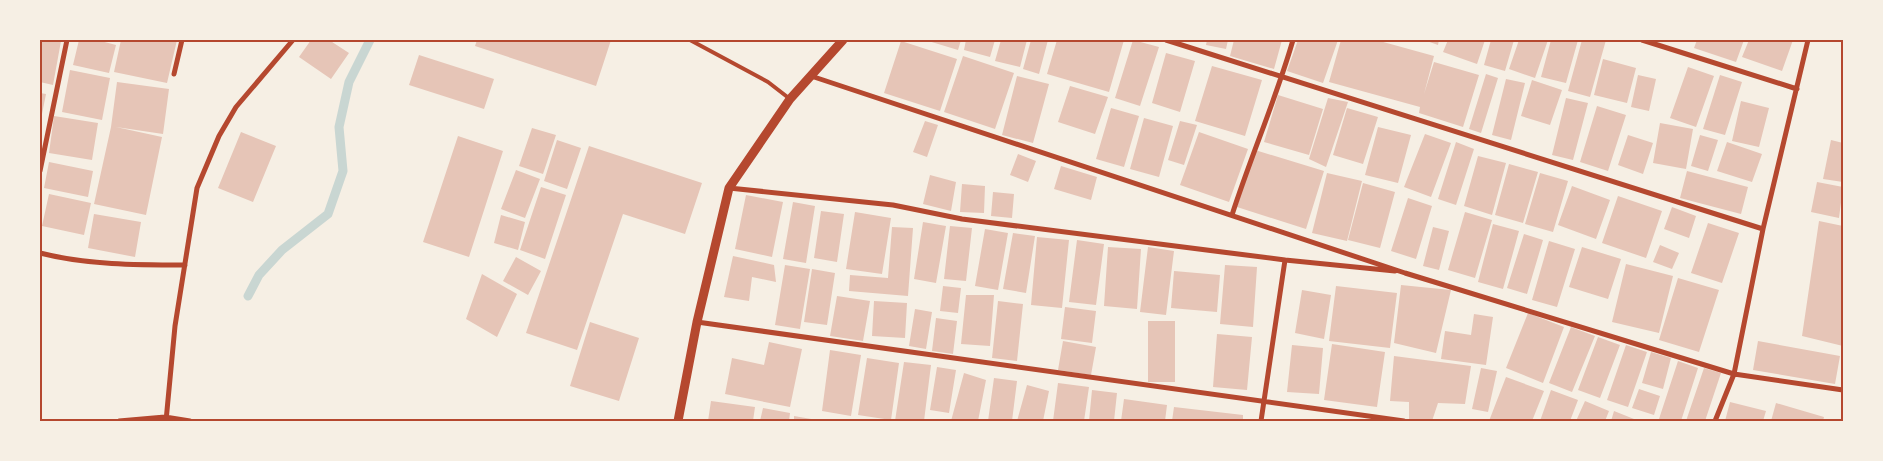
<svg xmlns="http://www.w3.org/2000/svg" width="1883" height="461" font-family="'Asap Condensed',sans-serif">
<rect width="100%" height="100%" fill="#f6efe4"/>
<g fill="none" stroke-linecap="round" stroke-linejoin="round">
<!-- stream -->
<path stroke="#c9d6d2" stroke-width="9" d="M248 296 259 275 282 250 328 214 343 171 339 127 349 82 370 40"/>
</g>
<!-- building -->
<path fill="#e6c5b7" d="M40 40 61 41 53 85 40 82Z
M79 40H97L116 45 109 73 73 65Z
M121 40H177L167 83 114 72Z
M311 40H329L349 53 331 79 299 57Z
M477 40H611L596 86 475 46Z
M925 40H961L958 50Z
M966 40H995L990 57 964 50Z
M1001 40H1027L1020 67 995 61Z
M1031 40H1048L1039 74 1023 69Z
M1057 40H1124L1109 92 1047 74Z
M1133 40 1159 47 1140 106 1115 98Z
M1207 40H1228L1226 49 1206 45Z
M1234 40H1282L1274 69 1230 56Z
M1298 40H1338L1323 83 1287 71Z
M1341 40H1376L1434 56 1424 94 1434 62 1479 75 1463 127 1419 113 1420 107 1329 82Z
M1424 40H1439L1438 45Z
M1448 40H1485L1477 64 1443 52Z
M1491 40H1514L1505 71 1484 65Z
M1519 40H1548L1535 78 1509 69Z
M1551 40H1578L1566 83 1541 77Z
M1582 40H1606L1590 97 1568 91Z
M1697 40H1744L1736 62 1694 48Z
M1749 40H1793L1782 71 1742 57Z
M901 41 957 59 940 111 884 93Z
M1166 53 1195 61 1180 112 1152 103Z
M419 55 494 79 484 109 409 85Z
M963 56 1014 73 995 129 944 112Z
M1603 59 1636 68 1627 103 1594 95Z
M1212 66 1262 80 1245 136 1195 121Z
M1688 67 1714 76 1696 127 1670 118Z
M70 70 110 78 102 120 62 112Z
M1486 74 1498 78 1481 133 1469 129Z
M1638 75 1656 79 1649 111 1631 107Z
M1720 75 1742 82 1725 135 1703 129Z
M1017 76 1049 84 1033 143 1002 135Z
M1506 79 1525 83 1511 140 1492 135Z
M1532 80 1562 90 1550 125 1521 116Z
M117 82 169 89 163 134 116 127 162 137 146 215 94 204 111 127Z
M1070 86 1108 97 1095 134 1058 122Z
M40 93 46 94 41 119H40Z
M1278 95 1323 109 1309 155 1264 142Z
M1328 98 1348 102 1326 167 1309 159Z
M1566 98 1588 103 1573 160 1552 155Z
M1741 101 1769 108 1759 147 1732 141Z
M1597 106 1626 115 1608 171 1580 162Z
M1111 108 1139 116 1124 167 1096 159Z
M1347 108 1378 117 1363 164 1333 155Z
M54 116 98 123 92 160 49 153Z
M1144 118 1173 126 1159 177 1130 169Z
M925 121 938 125 927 157 913 152Z
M1180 121 1197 125 1184 165 1168 160Z
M1660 123 1693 129 1686 169 1653 163Z
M1378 127 1411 135 1398 183 1365 175Z
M532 128 556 135 543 174 519 166Z
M241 132 276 146 253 202 218 188Z
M1199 132 1248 149 1229 202 1180 185Z
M1425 134 1451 143 1431 197 1404 187Z
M1628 135 1653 143 1643 174 1618 165Z
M1700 135 1718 140 1708 171 1691 166Z
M458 136 503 151 469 257 423 242Z
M557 140 581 148 567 189 544 181Z
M1831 140 1843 143V182L1823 179Z
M1456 142 1474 149 1456 205 1438 199Z
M1727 142 1762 154 1752 182 1717 171Z
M589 146 702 183 685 234 623 214 577 350 526 333Z
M1255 150 1324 171 1306 229 1237 207Z
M1018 154 1036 161 1028 182 1010 175Z
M1478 156 1506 163 1492 215 1464 206Z
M49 162 93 171 88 197 44 188Z
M1509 164 1538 172 1523 223 1495 215Z
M1061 166 1097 177 1091 200 1054 189Z
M516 170 540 179 525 218 501 209Z
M1687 171 1748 187 1741 214 1680 198Z
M1327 173 1362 181 1347 241 1312 233Z
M1540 173 1568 181 1553 232 1525 224Z
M930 175 956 182 951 211 923 204Z
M1817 182 1843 187 1839 218 1811 212Z
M1363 183 1395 192 1380 248 1348 240Z
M962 184 985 186 984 213 960 212Z
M1572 186 1610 200 1596 239 1558 225Z
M541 187 566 195 545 259 520 250Z
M993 192 1014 194 1012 218 991 216Z
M49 194 91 203 84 235 42 226Z
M746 195 783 202 772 257 735 249Z
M1618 196 1662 211 1646 258 1602 243Z
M1408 198 1432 206 1416 259 1391 251Z
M793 202 815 206 806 263 783 259Z
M1672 207 1696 216 1689 238 1664 229Z
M821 211 844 214 837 262 814 258Z
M855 212 891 218 882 274 846 269Z
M1465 212 1492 220 1475 278 1448 270Z
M94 214 141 222 135 257 88 248Z
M501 215 525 222 518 250 494 243Z
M1819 221 1843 226V346L1802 336Z
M923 222 946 226 936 283 914 279Z
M1708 223 1739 233 1722 283 1691 273Z
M1493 224 1519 231 1503 289 1478 282Z
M950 226 972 228 966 281 944 279Z
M892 227 913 228 908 296 849 291 850 275 888 278Z
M1433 227 1449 231 1439 270 1423 266Z
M985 229 1008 233 998 290 975 286Z
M1013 233 1035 236 1026 293 1003 289Z
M1524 234 1543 240 1527 294 1507 288Z
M1037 237 1069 240 1062 308 1031 305Z
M1077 240 1104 244 1096 305 1069 302Z
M1549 241 1575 249 1557 307 1532 300Z
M1660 245 1679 253 1672 269 1653 262Z
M1108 247 1141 249 1137 309 1104 306Z
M1148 247 1174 251 1166 315 1140 312Z
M1582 247 1621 259 1608 299 1569 287Z
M733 256 774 265 776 282 752 277 749 301 724 297Z
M516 257 541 271 528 295 503 281Z
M1626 264 1673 276 1659 333 1612 322Z
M785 265 810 269 800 329 775 325Z
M1225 265 1257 267 1253 327 1220 324Z
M812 269 835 273 827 325 804 322Z
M1174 271 1220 275 1217 312 1171 308Z
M482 274 517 294 497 337 466 319Z
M1678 278 1719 290 1699 352 1659 340Z
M1401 285 1451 290 1436 353 1394 343Z
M943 286 961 288 958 313 940 311Z
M1336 286 1397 293 1390 348 1329 341Z
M1302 290 1331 295 1324 339 1295 333Z
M966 295H994L990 346 961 344Z
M837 296 870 301 863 341 830 336Z
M874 301 907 303 905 338 872 336Z
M998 301 1023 304 1017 361 992 358Z
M1065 307 1096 311 1092 343 1061 339Z
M915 309 932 312 926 349 909 346Z
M1528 313 1564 327 1543 383 1506 368Z
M1474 314 1493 317 1486 365 1441 359 1445 331 1471 335Z
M936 318 957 321 953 354 932 351Z
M1148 321H1175V382H1148Z
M590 322 639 338 619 401 570 386Z
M1571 327 1595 336 1572 392 1549 383Z
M1217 334 1252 337 1247 390 1213 387Z
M1598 337 1620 345 1600 398 1578 390Z
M1063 341 1096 347 1091 375 1058 370Z
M1758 341 1840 356 1835 384 1753 370Z
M769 342 802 349 790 407 725 394 732 358 764 365Z
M1332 344 1385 352 1377 407 1324 400Z
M1292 345 1323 348 1319 394 1287 392Z
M1626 345 1647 352 1628 407 1607 400Z
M830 350 861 355 851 416 822 411Z
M1651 352 1671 358 1663 389 1642 383Z
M1394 356 1471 366 1465 404 1438 403 1432 421H1409V402L1390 401Z
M867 358 899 363 891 420 858 415Z
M1678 361 1698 368 1681 421H1667L1659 419Z
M904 362 931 365 924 421H895Z
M937 367 956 370 949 413 930 410Z
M1481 368 1497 371 1488 412 1472 409Z
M1704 368 1721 373 1705 421H1686Z
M964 373 986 380 978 421H951Z
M1506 377 1544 391 1532 421H1489Z
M994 378 1017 381 1012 421H988Z
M1058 383 1089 387 1084 421H1053Z
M1027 385 1049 391 1043 421H1017Z
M1639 389 1660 396 1654 415 1632 408Z
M1092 390 1117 393 1114 421H1089Z
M1551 390 1578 400 1570 421H1540Z
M1124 399 1167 405 1165 421H1121Z
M711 401 755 407 753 421H708Z
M1585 401 1609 411 1605 421H1576Z
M1730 402 1766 411 1763 421H1725Z
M1776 403 1824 417 1823 421H1771Z
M1174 407 1243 415V421H1172Z
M763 408 790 413 789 421H760Z
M1614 411 1639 421H1611Z
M794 416 817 420V421H794Z"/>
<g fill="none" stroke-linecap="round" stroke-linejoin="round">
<!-- service -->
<path stroke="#b5482f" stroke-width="4" d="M690 40 768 82 790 99"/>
<!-- minor -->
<path stroke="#b5482f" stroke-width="5" d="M1166 40 1763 229
M1642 40 1797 89
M174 74 182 40
M811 76 1405 273 1734 374 1843 390
M40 171 67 40
M729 188 893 205 962 219 1285 260 1395 271
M1232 215C1251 156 1276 99 1293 40
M40 253C87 265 136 265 185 265
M697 322 1404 421
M119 421 165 417 190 421
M166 421 175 326 197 188 219 136 236 107 293 40
M1261 421 1285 260
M1715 421 1734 374 1763 229 1808 40"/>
<!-- tertiary -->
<path stroke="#b5482f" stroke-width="9" d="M678 421 697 322 729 188 790 99 843 40"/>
</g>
<!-- border -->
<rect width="1883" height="461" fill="none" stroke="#f6efe4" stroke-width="82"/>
<rect x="41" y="41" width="1801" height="379" fill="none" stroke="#b5482f" stroke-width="2"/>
</svg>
